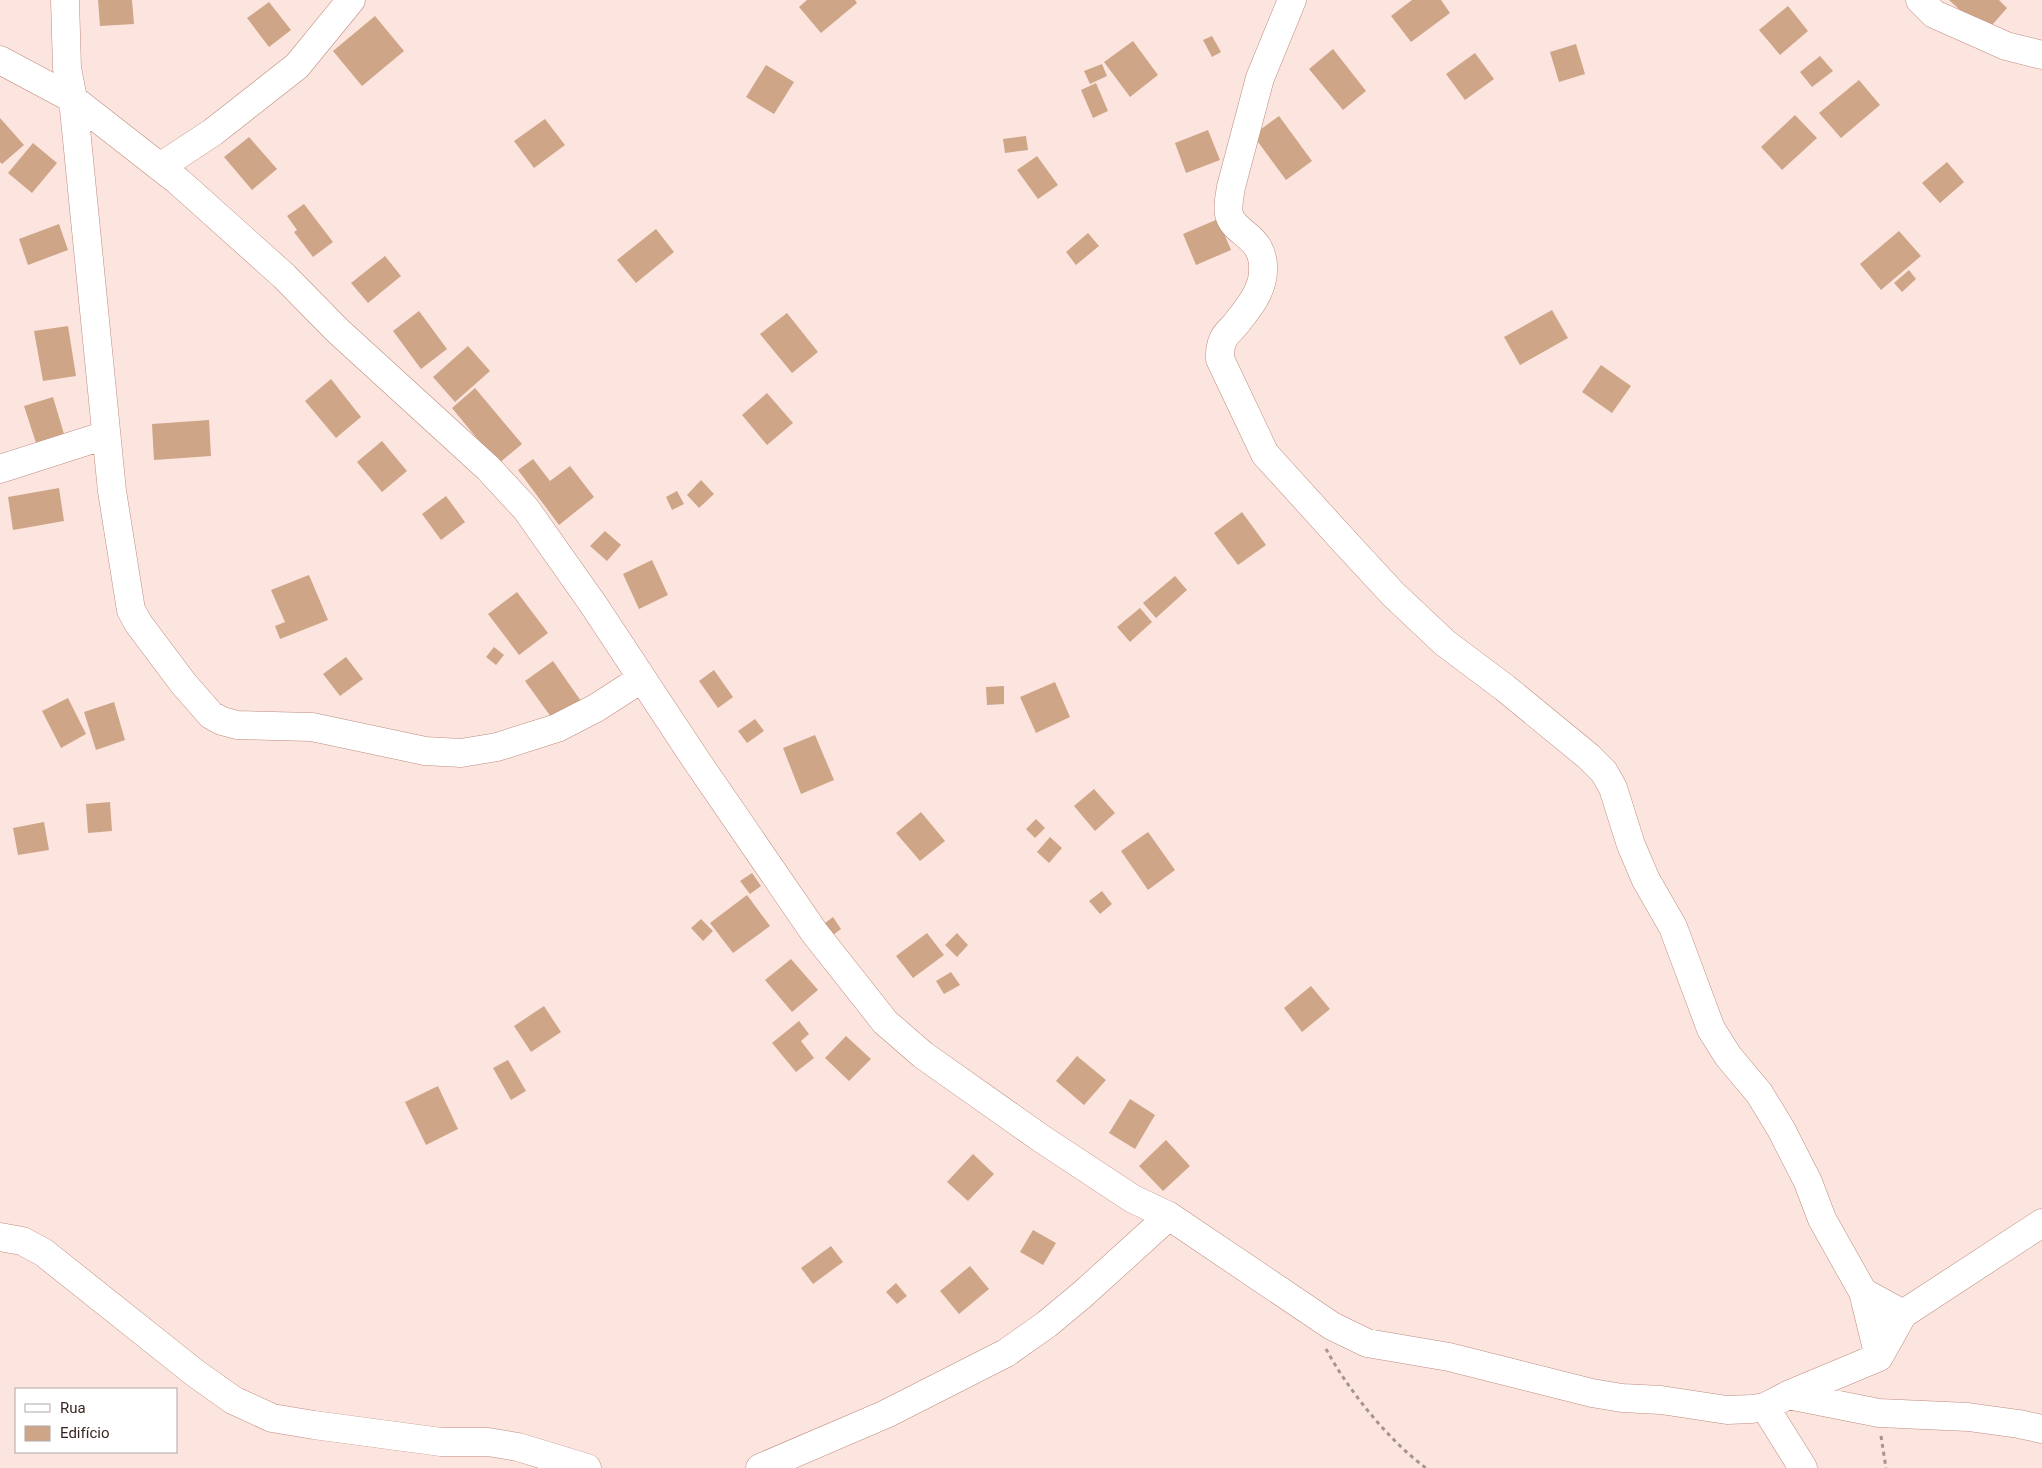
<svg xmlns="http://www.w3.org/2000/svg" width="2042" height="1468" font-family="Roboto,sans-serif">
<rect width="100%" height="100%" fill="#fbe5de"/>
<!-- building -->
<path fill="#cfa588" d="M98 0H132L134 24 100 26Z
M807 0H855L857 3 821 33 799 7Z
M1412 0H1441L1450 13 1411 42 1391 16Z
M1949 0H1999L2007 8 1985 33Z
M269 2 291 30 269 47 247 18Z
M1788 6 1808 31 1780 55 1759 30Z
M375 16 404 51 362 86 333 51Z
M1212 36 1221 52 1212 57 1203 40Z
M1133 41 1158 75 1130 97 1104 62Z
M1576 44 1585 74 1559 82 1550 52Z
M1333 49 1366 91 1343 110 1309 69Z
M1475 53 1494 79 1465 100 1446 74Z
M1820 56 1833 71 1812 87 1800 72Z
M1102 64 1107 76 1090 84 1084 71Z
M766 65 794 82 774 114 746 97Z
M1859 80 1880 105 1841 138 1819 113Z
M1096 83 1108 111 1093 118 1081 90Z
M1795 115 1817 138 1782 170 1761 147Z
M1279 116 1312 161 1286 180 1253 135Z
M0 118 24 145 2 164 0 162Z
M545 119 565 145 534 168 514 141Z
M1208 130 1220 160 1186 173 1175 143Z
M1026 136 1028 150 1005 153 1003 139Z
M249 137 277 169 252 190 224 157Z
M33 143 57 163 32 193 8 173Z
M1037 156 1058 185 1038 199 1017 170Z
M1947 162 1964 182 1940 203 1922 183Z
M304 204 333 242 313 257 294 232 297 230 287 216Z
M1218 219 1231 250 1196 265 1183 234Z
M59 224 68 250 28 265 19 239Z
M656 229 674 252 636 283 617 260Z
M1899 231 1921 256 1881 290 1860 264Z
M1088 233 1099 246 1076 265 1066 252Z
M385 256 401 276 368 303 351 283Z
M1909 270 1916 279 1902 292 1894 283Z
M1552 310 1568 338 1520 365 1504 337Z
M419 311 447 349 421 369 393 331Z
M787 313 818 352 792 373 760 334Z
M68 326 76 376 43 381 34 331Z
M468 346 490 371 455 402 433 377Z
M1601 365 1631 386 1612 413 1582 392Z
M331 379 361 417 336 438 305 401Z
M475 388 522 444 498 464 452 408Z
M767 393 793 423 767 445 742 415Z
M53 397 64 434 36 443 24 406Z
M209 420 211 456 154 460 152 424Z
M382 441 407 471 382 492 357 462Z
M533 459 550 481 570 466 594 497 559 525 518 470Z
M701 480 714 494 699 508 687 495Z
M59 488 64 521 13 530 8 497Z
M677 491 684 504 672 510 666 497Z
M446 496 465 522 441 540 422 514Z
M1242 512 1266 545 1238 565 1214 533Z
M605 531 621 545 607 561 590 546Z
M652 560 668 595 639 609 623 574Z
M309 575 328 620 280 639 275 626 285 622 271 590Z
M1175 576 1187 590 1156 618 1143 603Z
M517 592 548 633 519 655 488 614Z
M1140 608 1152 622 1130 642 1117 627Z
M494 647 504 655 496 665 486 657Z
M346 657 363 679 340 696 323 674Z
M553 661 581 701 554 721 525 681Z
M714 670 733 697 718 708 699 681Z
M1055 682 1070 717 1036 733 1020 697Z
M1004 686V704L987 705 986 687Z
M68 698 86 734 61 748 42 711Z
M114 702 125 740 96 750 84 712Z
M755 719 764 731 747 743 738 731Z
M815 735 834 780 801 794 783 748Z
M1094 789 1115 813 1095 831 1074 806Z
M110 802 112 831 88 833 86 804Z
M921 812 945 841 920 861 896 833Z
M1036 819 1045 828 1035 838 1026 829Z
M44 822 49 850 18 855 13 828Z
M1148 832 1175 870 1148 890 1121 851Z
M1050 837 1062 848 1049 863 1037 852Z
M752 873 761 886 750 894 740 881Z
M1102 891 1112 904 1100 914 1089 901Z
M747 895 770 926 733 953 710 923Z
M833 917 841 929 829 938 821 926Z
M701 919 713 931 703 941 691 928Z
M927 933 944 955 913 978 896 956Z
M957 933 968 945 957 957 945 945Z
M791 959 818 990 792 1012 765 980Z
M951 972 960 985 944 994 936 981Z
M1311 986 1330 1009 1302 1032 1284 1008Z
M544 1006 561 1032 531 1052 514 1026Z
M799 1021 809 1034 801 1041 814 1058 796 1072 772 1043Z
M846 1036 871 1059 849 1081 825 1058Z
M1077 1056 1106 1080 1084 1105 1056 1081Z
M508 1060 526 1091 511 1100 493 1068Z
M438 1086 458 1129 426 1145 405 1102Z
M1130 1099 1155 1115 1135 1149 1109 1133Z
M1166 1140 1190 1166 1163 1191 1139 1166Z
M973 1154 994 1174 968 1201 947 1182Z
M1033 1230 1056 1243 1043 1265 1020 1252Z
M831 1246 843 1262 813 1284 801 1268Z
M970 1266 989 1289 959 1314 940 1291Z
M896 1283 907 1296 897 1304 886 1292Z"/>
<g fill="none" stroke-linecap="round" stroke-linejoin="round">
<!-- minor casing -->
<g stroke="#be8c7f" stroke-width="29">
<path id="minor" d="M65 0 67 68 73 99 112 491 131 610 138 623 183 683 211 715 222 721 237 725 312 727 425 751 461 753 497 747 557 728 596 708 641 679
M1292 0 1260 78 1231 187C1230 195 1227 205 1229 214 1234 235 1265 235 1263 271 1263 291 1247 310 1235 325 1231 330 1225 334 1223 340 1220 346 1220 352 1220 359L1265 454 1344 541 1393 594 1445 643 1505 688 1588 756 1604 772 1613 788 1631 845 1646 880 1673 927 1711 1029 1728 1056 1759 1093 1781 1129 1808 1182 1822 1219 1863 1292 1903 1314
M1920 0 1934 14 1986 37 2006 46 2042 55
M0 60 73 99 178 181 284 276 337 330 488 468 526 509 593 604 694 757 814 932 885 1022 923 1055 1042 1139 1133 1199 1169 1216 1332 1326 1367 1343 1449 1357 1592 1393 1622 1398 1661 1400 1727 1410 1752 1409 1765 1407 1788 1395 1879 1357 1903 1314 2042 1223
M160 167 213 132 297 66 351 0
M0 469 106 435
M0 1237 22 1241 43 1252 195 1373 233 1400 272 1418 314 1425 441 1442H488L518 1447 587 1468
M1863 1292 1879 1357
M1788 1395 1879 1413 1968 1417 2019 1424 2042 1429
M1765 1407 1803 1468
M760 1468 886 1414 1006 1353 1047 1324 1083 1294 1169 1216"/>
</g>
<!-- path -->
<path stroke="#a8938d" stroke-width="3" stroke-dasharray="4 4" stroke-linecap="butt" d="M1326 1349C1348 1390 1389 1441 1426 1468
M1881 1436 1886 1468"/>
<!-- minor -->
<use href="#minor" stroke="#fff" stroke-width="28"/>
</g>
<!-- legend -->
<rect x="15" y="1388" width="162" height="65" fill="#ffffff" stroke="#b0a8a6"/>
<rect x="25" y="1404" width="25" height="8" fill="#ffffff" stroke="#b0a8a6"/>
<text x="60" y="1413" font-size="15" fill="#392520">Rua</text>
<rect x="25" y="1426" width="25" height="15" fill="#cfa588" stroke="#b0a8a6"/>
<text x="60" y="1438" font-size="15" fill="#392520">Edifício</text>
</svg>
